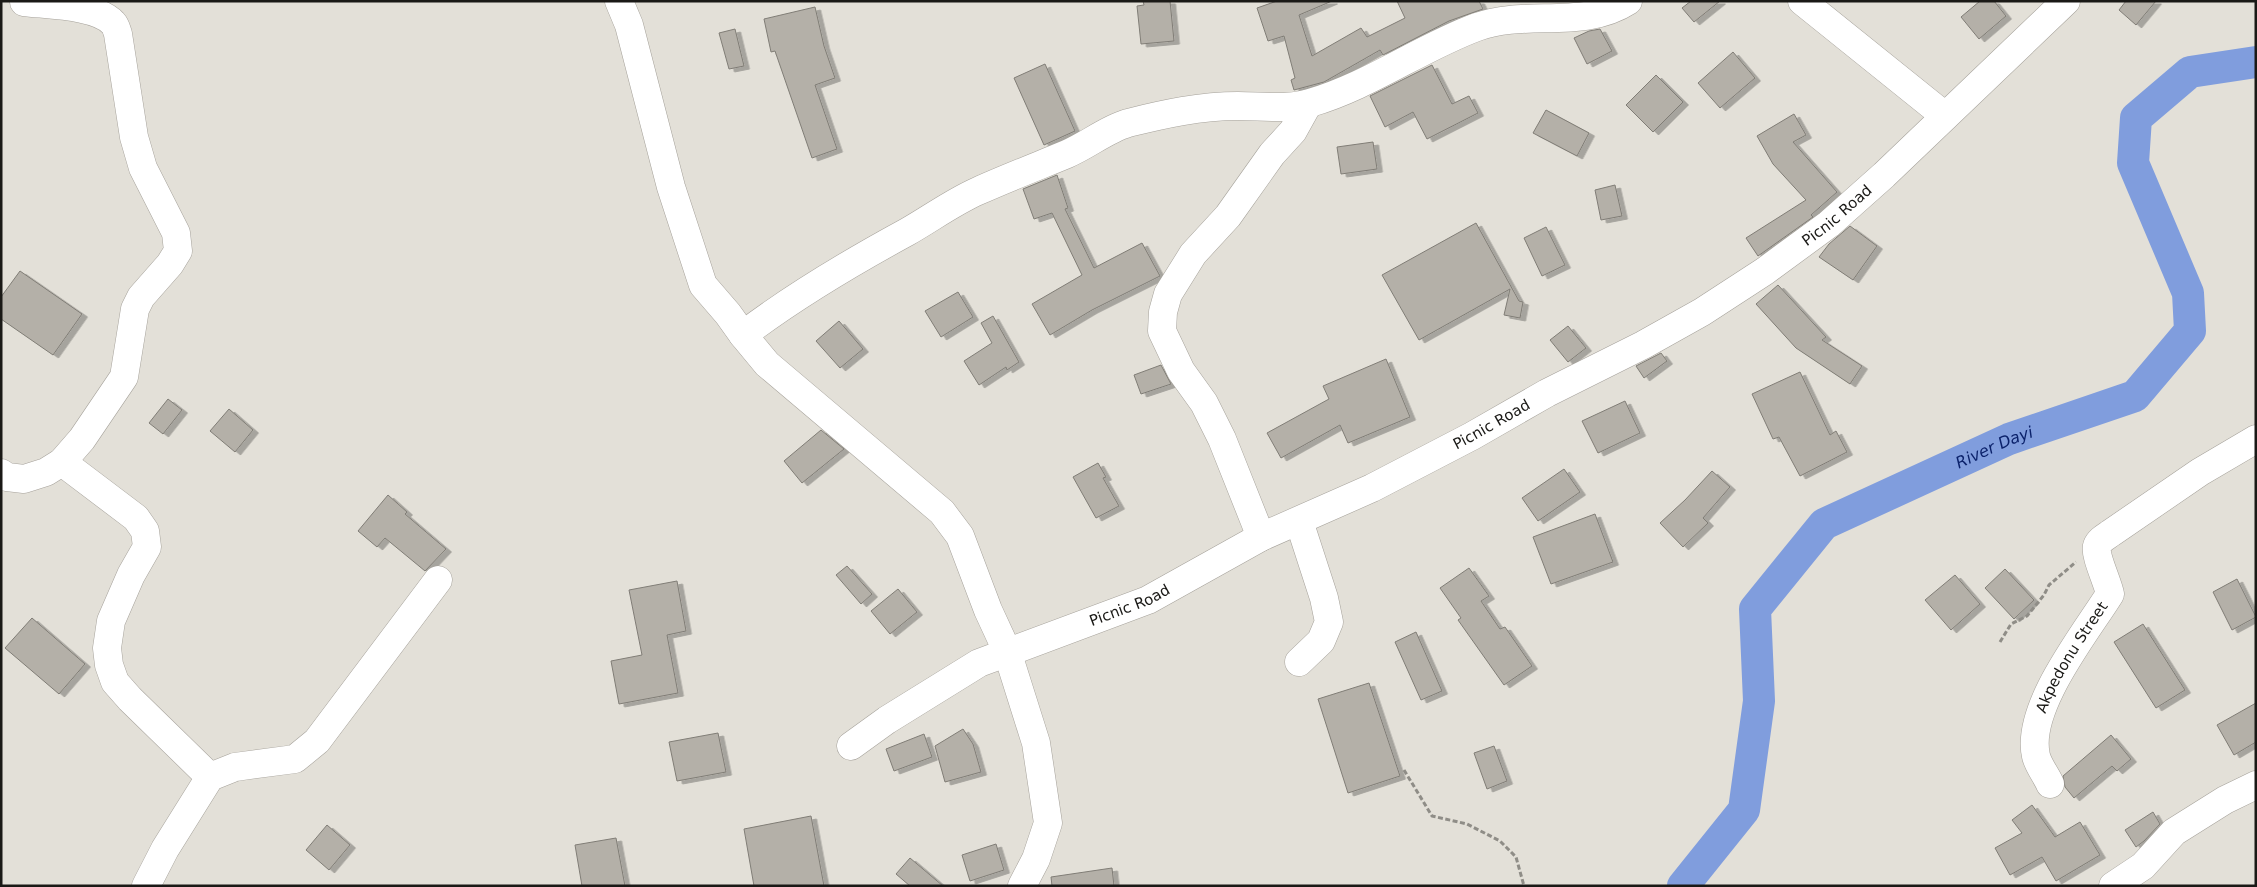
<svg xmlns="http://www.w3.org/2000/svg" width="2257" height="887" font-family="'DejaVu Sans',sans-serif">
<defs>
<filter id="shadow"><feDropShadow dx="5.5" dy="3" stdDeviation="0" flood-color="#0004"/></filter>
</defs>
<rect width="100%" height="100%" fill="#e3e0d8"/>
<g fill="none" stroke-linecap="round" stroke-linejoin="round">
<!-- river -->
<path stroke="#809ddd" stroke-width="32" id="s1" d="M1683 886 1744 810 1759 701 1755 609 1824 524 2009 439 2135 396 2190 331 2188 293 2133 163 2136 118 2190 72 2256 62"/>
</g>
<!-- building -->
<path fill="#b4b0a8" stroke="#807d76" filter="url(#shadow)" d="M1143 1H1170L1174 41 1141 44 1137 6 1144 5Z
M1277 1H1332L1299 15 1312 56 1361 28 1367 37 1405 18 1397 1H1479L1483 9 1449 21 1383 55 1380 50 1324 82 1294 90 1291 80 1295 78 1284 36 1268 41 1257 8Z
M1691 1H1720L1694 22 1682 8Z
M1980 1H1994L2006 16 1979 39 1961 17Z
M2126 1H2156L2136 25 2119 10Z
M815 7 824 46 835 78 815 85 837 149 812 158 775 51 771 52 764 19Z
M735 29 744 66 729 69 719 33Z
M1600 29 1612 51 1587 64 1574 38 1589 31Z
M1733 52 1755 78 1720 108 1698 83Z
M1045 64 1075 131 1044 145 1014 78Z
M1432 65 1452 104 1469 96 1478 113 1427 139 1413 112 1385 127 1370 96Z
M1656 75 1683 102 1653 132 1626 105Z
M1546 110 1589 133 1577 156 1533 133Z
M1794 114 1806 135 1793 142 1837 192 1811 215 1813 217 1758 256 1746 238 1806 200 1773 164 1757 136Z
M1373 142 1377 169 1341 174 1337 147Z
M1057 175 1068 208 1065 209 1094 268 1142 243 1160 276 1092 310 1050 335 1032 304 1082 275 1052 213 1034 219 1023 189Z
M1615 185 1622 216 1601 220 1595 190Z
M1476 223 1519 301 1523 302 1520 318 1504 315 1510 289 1419 340 1382 275Z
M1850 226 1877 246 1853 280 1819 257 1829 244Z
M1546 227 1565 265 1542 276 1524 238Z
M20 271 82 314 53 355 1 319V297Z
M1778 285 1826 337 1822 340 1862 366 1850 384 1796 348 1756 304Z
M958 292 973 317 941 337 925 311Z
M993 316 1019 362 1007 370 1006 367 979 385 964 361 992 343 981 323Z
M839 321 863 349 840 368 816 341Z
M1568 326 1586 348 1568 362 1550 340Z
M1661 353 1667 361 1644 378 1636 366Z
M1386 359 1410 417 1348 443 1340 425 1281 458 1267 433 1329 399 1323 386Z
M1161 365 1171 384 1141 394 1134 375Z
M1800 372 1830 435 1836 431 1847 452 1800 476 1779 437 1773 439 1752 394Z
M168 399 182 410 163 434 149 423Z
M1625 401 1640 433 1598 453 1582 421Z
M229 409 253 430 235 452 210 431Z
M821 430 844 449 802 483 784 461Z
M1098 463 1106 477 1103 478 1119 506 1096 518 1073 477Z
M1564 469 1580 492 1538 521 1522 498Z
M1712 471 1730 487 1703 518 1708 523 1683 547 1660 523 1685 500Z
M388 495 407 512 405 514 446 549 425 571 385 538 377 547 358 531Z
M1595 514 1613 562 1551 584 1533 537Z
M847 566 872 594 861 604 836 575Z
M1469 568 1489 596 1481 601 1500 629 1505 627 1532 666 1504 685 1458 620 1461 618 1440 588Z
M2005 569 2034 600 2014 619 1985 588Z
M1955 575 1980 604 1951 630 1925 600Z
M2237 579 2256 617 2232 630 2213 592Z
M677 581 686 631 667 635 678 693 619 704 611 661 642 655 629 590Z
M898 589 917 612 890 634 871 611Z
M32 618 85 664 59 694 5 648Z
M2143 624 2185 690 2156 708 2114 642Z
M1416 632 1442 691 1421 700 1395 642Z
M1369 683 1400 776 1348 793 1318 699Z
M2256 703V742L2234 755 2217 725Z
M963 729 973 744 981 772 945 782 935 746Z
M718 733 726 772 677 781 669 742Z
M924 734 932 757 894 771 886 749Z
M2111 735 2131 759 2117 771 2112 766 2074 798 2065 787 2063 776Z
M1494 746 1507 781 1487 789 1474 753Z
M2032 805 2055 837 2080 822 2100 855 2056 881 2042 857 2010 875 1995 848 2022 833 2012 820Z
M2153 812 2160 824 2144 841 2136 847 2125 830Z
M811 816 824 886H754L744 829Z
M327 825 350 845 329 870 306 850Z
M616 838 625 886H582L575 845Z
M996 844 1004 870 970 881 962 855Z
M910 858 943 886H910L896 874Z
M1112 868 1114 886H1052L1051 877Z"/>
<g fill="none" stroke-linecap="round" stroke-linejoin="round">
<!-- minor casing -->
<g stroke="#a6a29b" stroke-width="29">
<g id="minor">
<path d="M619 1 629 25 671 187 703 285 728 314 743 335 767 364 942 512 960 536 988 610 1007 651 1036 743 1048 823 1036 859 1022 886"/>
<path d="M1802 1 1945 116"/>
<path d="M743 335C794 296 850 263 907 232 930 219 953 202 978 191 1007 178 1038 166 1067 154 1088 145 1107 129 1128 123 1164 114 1200 106 1238 106 1262 106 1287 110 1310 103 1369 86 1420 48 1477 27 1526 9 1583 30 1628 1"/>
<path d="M62 462 136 518 145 531 147 547 131 575 111 621 107 648 109 665 115 682 130 699 210 777"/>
<path d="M1 473 7 477 24 479 46 472 62 462 82 439 124 377 135 309 141 297 170 264 178 251 176 233 143 168 134 137 118 34C117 31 116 26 113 23 97 5 47 5 24 2"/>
<path d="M1299 521 1324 598 1329 622 1321 641 1299 662"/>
<path d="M1261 537 1222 439 1204 403 1181 371 1162 331 1163 312 1168 294 1193 254 1228 216 1272 154 1293 131 1308 104"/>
<path id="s2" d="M851 746 887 720 979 663 1148 600 1261 537 1372 488 1472 436 1547 393 1643 345 1702 312 1765 271 1829 224 1884 175 2066 1"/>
<path id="s3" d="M2050 784C2046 775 2038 765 2036 756 2025 708 2085 634 2110 594 2108 583 2094 554 2097 546 2099 540 2107 536 2111 533L2200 472 2256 439"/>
<path d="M146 886 165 849 210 777 235 767 295 759 317 741 438 580"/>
<path d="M2113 886 2143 866 2174 832 2225 800 2256 785"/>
</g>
</g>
<!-- path -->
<path stroke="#8f8d87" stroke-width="3" stroke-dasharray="5 2.5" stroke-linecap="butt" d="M2000 642 2011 624 2027 616 2044 595 2049 585 2076 562
M1404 770 1432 816 1467 824 1500 841 1516 857 1524 886"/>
<!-- minor -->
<use href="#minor" stroke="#fff" stroke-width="28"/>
</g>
<g text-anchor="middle" stroke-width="4" stroke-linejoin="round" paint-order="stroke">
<!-- street labels -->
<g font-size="15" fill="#1a1916" stroke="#fff">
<text dy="5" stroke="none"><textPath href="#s2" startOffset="1124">Picnic Road</textPath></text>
<text dy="5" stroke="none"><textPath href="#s2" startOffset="719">Picnic Road</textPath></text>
<text dy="5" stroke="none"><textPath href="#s2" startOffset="314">Picnic Road</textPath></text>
<text dy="5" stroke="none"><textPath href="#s3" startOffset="139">Akpedonu Street</textPath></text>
</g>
<!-- water labels -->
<g font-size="16" font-style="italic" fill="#0b226b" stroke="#fff">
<text dy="6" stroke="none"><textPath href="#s1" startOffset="596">River Dayi</textPath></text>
</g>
</g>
<!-- border -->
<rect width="2257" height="887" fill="none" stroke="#1a1916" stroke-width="5"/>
</svg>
